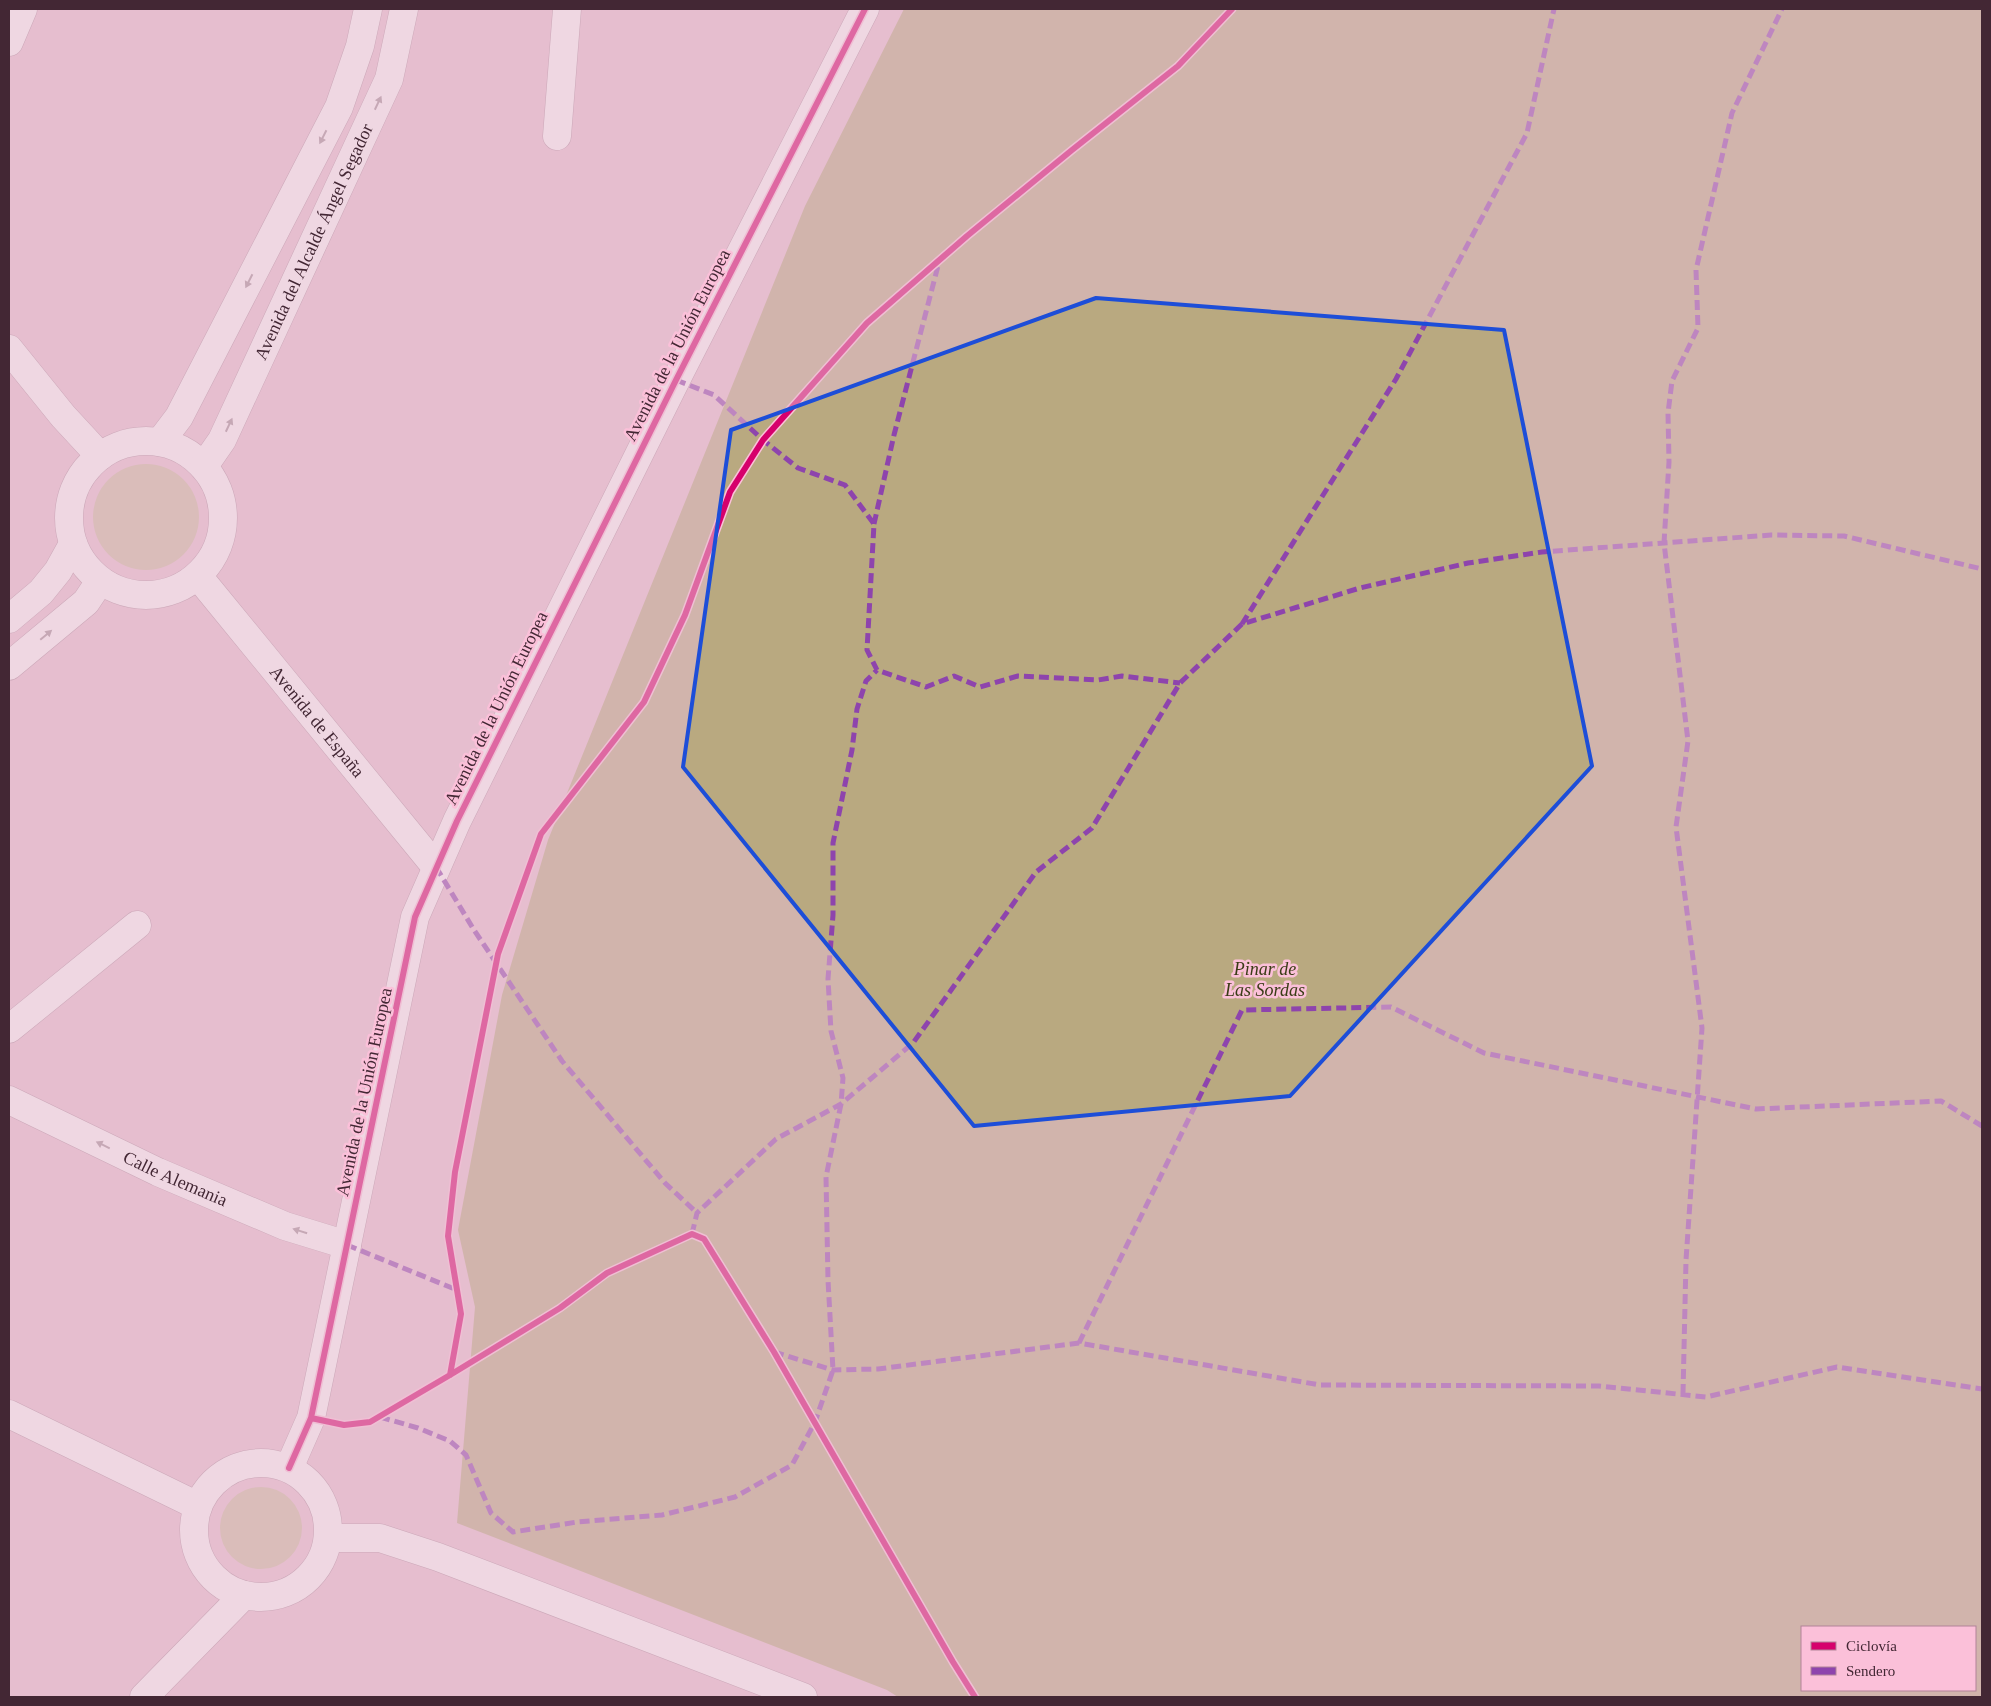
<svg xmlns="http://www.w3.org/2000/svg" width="1991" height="1706" font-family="'Times New Roman',serif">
<rect width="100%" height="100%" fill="#e6becf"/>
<!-- green -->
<path fill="#cdbda0" d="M93 517a53 53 0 1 1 106 0a53 53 0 1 1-106 0Z
M220 1528a41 41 0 1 1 82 0a41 41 0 1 1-82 0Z"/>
<!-- forest -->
<path fill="#b9a980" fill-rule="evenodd" d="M904 9H1982V1697H898L887 1690 457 1523 475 1307 458 1230 502 995 548 840 805 206ZM1802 1627H1975V1690H1802Z"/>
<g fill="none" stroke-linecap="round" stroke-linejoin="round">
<!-- minor casing -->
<g stroke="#ad8f9c" stroke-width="29">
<g id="minor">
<path d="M9 42 23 9"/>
<path d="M557 136 567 9"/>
<path d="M9 1029 137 925"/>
<path id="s1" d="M9 1100 158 1172 285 1226 347 1245"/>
</g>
</g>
<!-- tertiary casing -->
<g stroke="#ad8f9c" stroke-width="29">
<g id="tertiary">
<path d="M9 349 63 416 100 456"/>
<circle cx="146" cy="518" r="77"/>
<path d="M160 442 179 417 339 107 360 46 368 9"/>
<path id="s2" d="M204 466 222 440 389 79 404 9"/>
<path id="s3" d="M198 576 436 867"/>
<path d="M9 619 41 592 58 571 73 544"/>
<path d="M9 666 86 602 100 581"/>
<path d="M9 1414 198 1506"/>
<circle cx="261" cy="1530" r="67"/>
<path d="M289 1468 311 1418 415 917 457 821 676 380 865 9"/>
<path d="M329 1538H380L438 1557 803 1697"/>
<path d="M144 1697 244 1595"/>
</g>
</g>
<!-- minor -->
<use href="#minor" stroke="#fbf5f8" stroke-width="28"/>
<!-- tertiary -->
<use href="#tertiary" stroke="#fbf5f8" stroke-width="28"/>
<!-- quiet -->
<path stroke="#8e44ad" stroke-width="5" stroke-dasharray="10 5" stroke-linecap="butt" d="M676 380 714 395 763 440 798 468 845 485 874 524 867 650 877 670 926 687 954 676 980 687 1018 676 1098 680 1122 676 1180 683
M874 524 894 435 939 262
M1242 624 1396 379 1527 133 1554 9
M436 867 474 930 562 1061 665 1183 697 1213
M692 1234 697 1213 776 1139 841 1104 913 1043 1036 872 1092 828 1180 683 1242 624 1360 588 1468 563 1542 552 1771 535 1844 536 1982 569
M347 1245 457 1290
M1079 1343 1242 1010 1391 1007 1484 1053 1756 1109 1941 1101 1982 1126
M774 1352 833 1370 878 1369 1079 1343 1320 1385 1599 1386 1706 1397 1837 1367 1982 1389
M1683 1394 1686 1260 1702 1028 1676 827 1688 741 1664 543 1669 462 1668 413 1672 381 1698 328 1696 270 1732 113 1782 9
M380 1417 418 1428 450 1441 466 1455 491 1513 513 1532 577 1522 662 1515 735 1497 792 1465 815 1422 833 1370 828 1280 826 1177 841 1104 843 1078 831 1031 828 979 833 915V843L852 750 857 709 866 681 877 670"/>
<!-- cycleway casing -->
<g stroke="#fbc0d9" stroke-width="9">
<path id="cycleway" d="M450 1375 461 1314 448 1236 455 1172 498 954 541 834 644 702 685 615 730 492 763 440 867 323 967 236 1072 150 1178 66 1232 9
M311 1418 344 1425 370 1422 450 1375 560 1308 607 1273 692 1234 704 1239 774 1352 953 1662 975 1697
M289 1468 311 1418 415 917 457 821 676 380 865 9"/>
</g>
<!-- cycleway -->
<use href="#cycleway" stroke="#d6006c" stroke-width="6"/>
</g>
<!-- one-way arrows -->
<defs><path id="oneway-solid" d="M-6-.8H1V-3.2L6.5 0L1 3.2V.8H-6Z" transform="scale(1.25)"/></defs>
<g fill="#9f8e96">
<use href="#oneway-solid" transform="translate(378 103) rotate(-65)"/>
<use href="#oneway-solid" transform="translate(323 137) rotate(117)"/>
<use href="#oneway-solid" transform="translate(249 281) rotate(117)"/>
<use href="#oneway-solid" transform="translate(229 425) rotate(-65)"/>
<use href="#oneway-solid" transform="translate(46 635) rotate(-40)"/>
<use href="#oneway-solid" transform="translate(103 1145) rotate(-154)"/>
<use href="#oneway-solid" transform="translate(300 1231) rotate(-162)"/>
</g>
<!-- marked area -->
<path d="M0 0H1991V1706H0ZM1096 298 1504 330 1592 766 1290 1096 974 1126 683 767 731 430Z" fill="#e6becf" fill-opacity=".55" fill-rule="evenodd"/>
<path fill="none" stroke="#1d4ed8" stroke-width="4" stroke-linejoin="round" d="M1096 298 1504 330 1592 766 1290 1096 974 1126 683 767 731 430Z"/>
<g text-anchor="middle" stroke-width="5" stroke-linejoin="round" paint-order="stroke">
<!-- street labels -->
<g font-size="18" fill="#432734" stroke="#fbc0d9">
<text dy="6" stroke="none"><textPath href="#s2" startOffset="250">Avenida del Alcalde Ángel Segador</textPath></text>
<text transform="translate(677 345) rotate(-63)" y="6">Avenida de la Unión Europea</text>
<text transform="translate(496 708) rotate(-64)" y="6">Avenida de la Unión Europea</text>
<text dy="6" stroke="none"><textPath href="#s3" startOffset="188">Avenida de España</textPath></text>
<text transform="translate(364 1092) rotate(-78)" y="6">Avenida de la Unión Europea</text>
<text dy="6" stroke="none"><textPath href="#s1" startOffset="184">Calle Alemania</textPath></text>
</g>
<!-- park labels -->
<g font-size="18" font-style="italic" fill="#3a3c16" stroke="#fbc0d9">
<text x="1265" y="975">Pinar de<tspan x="1265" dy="21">Las Sordas</tspan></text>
</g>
</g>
<!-- border -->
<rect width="1991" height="1706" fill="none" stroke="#432734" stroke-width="20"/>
<!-- legend -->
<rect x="1801" y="1626" width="175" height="65" fill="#fbc0d9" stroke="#b18397"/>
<rect x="1811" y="1642" width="25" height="8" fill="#d6006c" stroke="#b18397"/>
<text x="1846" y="1651" font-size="15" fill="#432734">Ciclovía</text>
<rect x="1811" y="1667" width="25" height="8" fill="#8e44ad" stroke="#b18397"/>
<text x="1846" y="1676" font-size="15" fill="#432734">Sendero</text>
</svg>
